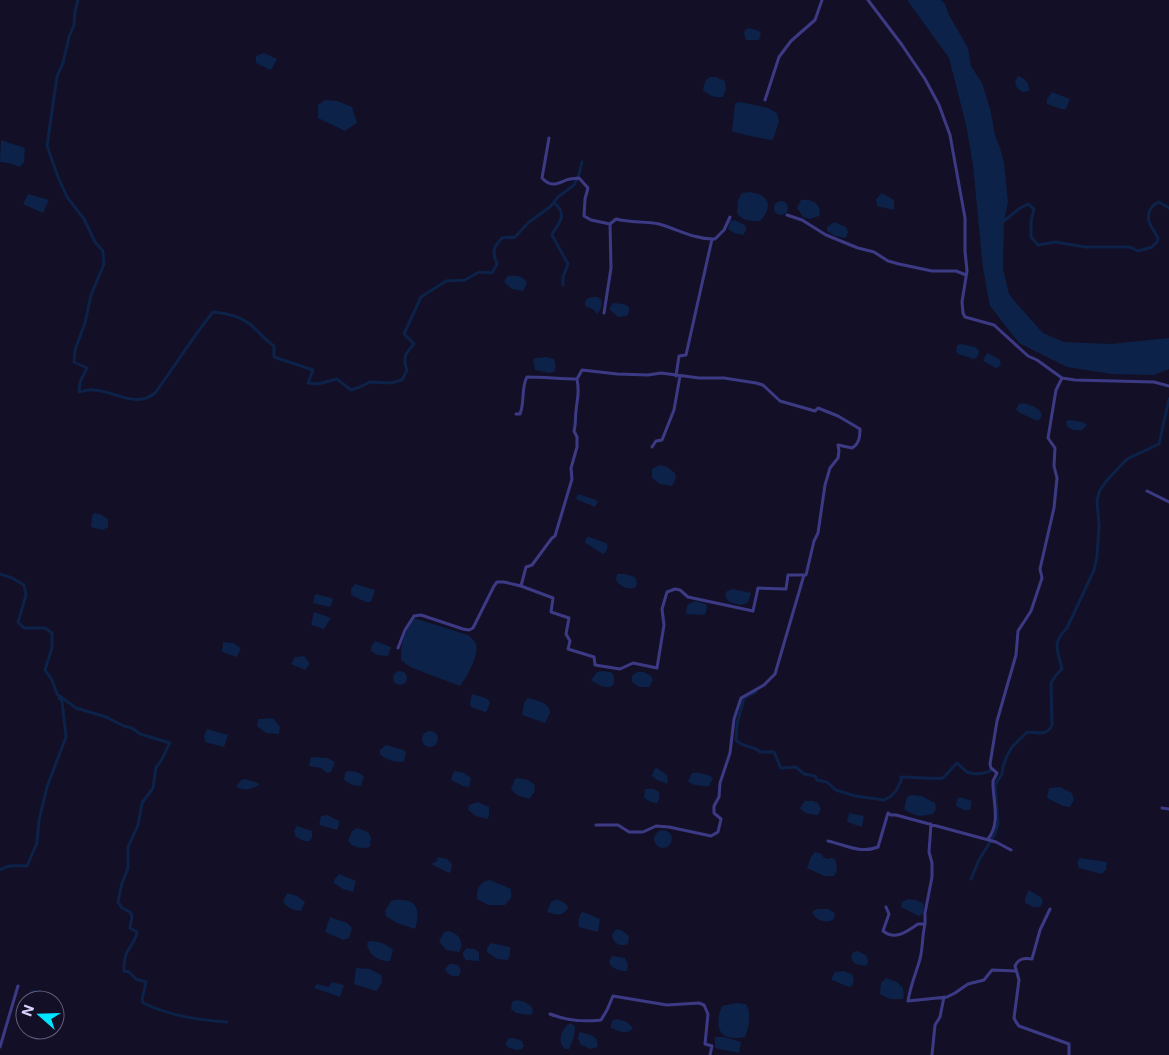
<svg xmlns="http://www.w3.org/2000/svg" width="1169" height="1055" font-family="Inter,sans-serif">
<rect width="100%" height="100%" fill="#130f26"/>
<!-- water -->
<path fill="#0c2248" d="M907 0H941L945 4 949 15 968 48 971 66 982 83 991 112 995 135 1000 148 1004 163 1008 202 1004 221 1003 269 1009 294 1016 303 1043 333 1064 342 1110 344 1169 338V369L1154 375 1111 374 1067 367 1019 343 990 306 983 269 973 165 966 125 949 58Z
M749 28 759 31 761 34 759 40H746L744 34 745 30Z
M264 53 277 59 271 70 256 63V56Z
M1018 76C1025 78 1030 84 1029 91L1023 92 1017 88 1015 82Z
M710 77H716L725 81 726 89 723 97C716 98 709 96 703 90L705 81Z
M1052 92 1070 99 1066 109H1061L1047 104V99Z
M325 100 337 101 352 107 357 123 345 131 318 118V105Z
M741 102 768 108 777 113 779 121 773 140C768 140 735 133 732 131L735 103Z
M1 140 25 148 24 162 20 167 9 163 0 162Z
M750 192C769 195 774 206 760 221 751 221 742 221 737 213L738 200 742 193Z
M882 193 894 200V210L877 206 876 199Z
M28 194 49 200 43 213 23 204Z
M801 200C811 199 823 203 819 216L810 219 803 217 797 208Z
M774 208a7 7 0 1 1 14 0a7 7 0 1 1-14 0Z
M735 220 746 226V231L743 235 734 233 728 229 730 221Z
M834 222 846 227 848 232 846 238 835 236 827 231V227Z
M508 276C515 275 524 276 527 283L523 291 512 289 504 282 506 278Z
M598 297 601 299C603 305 601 310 597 314L593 309 586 307 585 304C586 297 591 297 598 297Z
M613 303 624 304 629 307V312L627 316 618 317 609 309Z
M961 344 975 347 979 350 978 356 974 359 958 354 956 351 957 345Z
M987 353 999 359 1001 363 999 367 996 368 983 361Z
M537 358 547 357 554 359 556 366 554 372 549 373 535 370 533 359Z
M1024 403 1035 407 1040 411 1042 415 1040 419 1037 421 1020 413 1016 409 1019 404Z
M1070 420 1083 422 1087 425 1082 430C1075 431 1066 430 1066 421Z
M660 465 667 467 675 473 676 478 672 486 660 484 652 478V469Z
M578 494 596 500 598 502 595 507 576 499Z
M94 513 100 514 108 519V527L103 530 91 527 92 516Z
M589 537 606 543 608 546 606 552 603 554 587 544 585 542 586 538Z
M617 574H625L635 577 637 583 636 587C630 591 619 586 616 580Z
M355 584 375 590 371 602H366L351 595V589Z
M733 589 751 593 748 603 741 605 729 602 725 596 727 591Z
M315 594 332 598 333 601 330 607 313 603Z
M695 601 706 604 707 608 705 615 686 614 687 605Z
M314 612 331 618 324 629 311 625Z
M414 618 468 635C471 638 475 640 476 644 479 654 467 678 460 686L410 667 401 660C400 645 405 631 414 618Z
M375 641 391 647 388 656 377 655 371 651V647Z
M223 642 233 643 241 648 237 657 222 652Z
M304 656 310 664 305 670 291 664 295 657Z
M393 678a7 7 0 1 1 14 0a7 7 0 1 1-14 0Z
M603 671 610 672 613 674C619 693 601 688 591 680L597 672Z
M637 672H643L651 676 653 680 649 687H639L632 682V676Z
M472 694 486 698 490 702 487 711 485 712 471 707 470 703Z
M528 698C537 701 550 702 550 713L545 723 522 715 524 703Z
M273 718 280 727 279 734 266 733 257 726 258 719Z
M207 729 228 735 224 747 205 742 204 736Z
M422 739a8 8 0 1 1 16 0a8 8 0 1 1-16 0Z
M386 745 404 750 406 753 404 761C397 764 385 759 380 754V750Z
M311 757 327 758 335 762 331 772 327 773 321 768 309 766Z
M657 768 667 775 668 784 657 780 652 776 654 769Z
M348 771 357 772 364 776 361 786 352 785 344 780 345 773Z
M455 771 464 773 471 778 469 787 463 786 451 780 453 773Z
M692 773C699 772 707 774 713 778L709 786C703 786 692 786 688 781Z
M518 778 528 780 535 785 534 793 529 799 517 795 511 789 515 779Z
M246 779 260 784C252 790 245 791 236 787L241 780Z
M1060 787 1072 793 1074 800 1070 807 1063 806 1047 798 1049 788Z
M645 789H654L659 792V799L657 803 651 802 644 798Z
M910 795 922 796 935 803 936 809 933 814C919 817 916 817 904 809L907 797Z
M960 797 972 801 970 810H964L956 806 957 799Z
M805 801H813L818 803 821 809 818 815C812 815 803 813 800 808Z
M478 802 489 807V816L487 819 476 816 468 810 469 805Z
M849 813 864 816 862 827 847 822Z
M327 815 339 821V825L337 830 319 825 321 816Z
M297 826 312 831V838L310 841H304L296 837 294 831Z
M357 828 368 832 371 838 370 847C362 849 353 848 348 841L352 831Z
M654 839a9 9 0 1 1 18 0a9 9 0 1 1-18 0Z
M815 852 822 854 823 857 827 859 831 858 835 859C837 866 838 871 834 876H824L807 868 811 857Z
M438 857 447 859 452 864 451 871 449 873 431 864 437 861Z
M1080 858 1107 862 1106 870 1101 874 1079 868 1077 862Z
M339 874 356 881 353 892 343 889 334 883V880Z
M490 880 511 889V898L505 905H488L477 899C476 889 480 881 490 880Z
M1029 890 1042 898 1043 902 1040 907H1034L1025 903V898Z
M287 893 297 896 305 902 301 911C295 911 286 907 283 902Z
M557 899 566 904 568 908C563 917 556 915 547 912L551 902Z
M908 899 916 900 924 904 923 914 919 916 901 907 902 902Z
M395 900C417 898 421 910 415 929L397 923 386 916 385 911 391 901Z
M817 909H828L835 913 834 919C827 924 817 921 813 914V911Z
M583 912 600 919 598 932 579 927C577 922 579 918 581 913Z
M330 917 347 923 352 928 349 938 343 940 325 932Z
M616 929 621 930 629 936 628 944C621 947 613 944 612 935Z
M449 931C459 934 465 942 459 952L446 950 439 941 444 932Z
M370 941C378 941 387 944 393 950L390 961C379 962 368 955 367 943Z
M491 943 510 947V954L508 960 497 959 487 952V948Z
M466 948 475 949 479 953V961L466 960 463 956V953Z
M857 951 866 955 868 961 867 966 855 964 851 958 853 952Z
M612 956 625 958 628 965 627 971C620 971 610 969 609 961Z
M449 964C454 964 459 964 461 970L459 976C453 977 447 975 445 969Z
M356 968 370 969 381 975C384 980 380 988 376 991L354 984Z
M843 971 852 974 854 981 852 986 849 987 832 980V977L835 972Z
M886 978 897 982 903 988 904 997 902 999H890L880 994 881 983Z
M332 982 344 985 340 997 314 988 317 984 329 987Z
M32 990 49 994 50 1000H26L29 993Z
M517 1000 525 1002 532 1007 533 1012 531 1015 516 1013 511 1009 512 1002Z
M736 1003 746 1004C752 1014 749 1026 745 1037 720 1042 713 1028 722 1006Z
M618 1019 627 1022 633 1028C627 1036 619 1031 611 1028V1024L613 1020Z
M570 1023 575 1026 574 1037 569 1049H565C556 1042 562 1028 570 1023Z
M581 1032 593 1036 597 1040 598 1047 590 1049 580 1044 578 1038 579 1033Z
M715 1037H724L741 1042 739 1053 715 1048Z
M509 1038H514L522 1041 524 1046 522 1049 517 1050 509 1048 505 1044Z"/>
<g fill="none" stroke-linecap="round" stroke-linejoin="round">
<!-- canal -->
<path stroke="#0c2248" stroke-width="3" d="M78 0 75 11 74 25 69 37 63 63 57 76 47 146 58 177 67 197 84 219 95 242 103 251 104 264 91 295 85 323 75 350 74 362 87 368 80 382 79 392C84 391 89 389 94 390 115 391 136 409 155 393 175 366 192 338 213 312 226 313 240 316 251 325 259 332 265 340 274 346V357L313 370 308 383 318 384 337 379 351 390 360 387 370 382 391 383 402 380 407 370C402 357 406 353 414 344L404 334 421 297 446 281 465 280 479 272 492 273 497 264C492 252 493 247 502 238L511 237
M554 202C569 217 558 222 552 235L568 264 563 277V285
M1004 221 1020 208 1028 204 1034 209 1031 221V237L1038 245 1055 242 1085 247H1130L1138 251 1152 247 1157 242 1158 238C1153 228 1145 222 1150 210 1152 206 1154 204 1159 202L1169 208
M510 238 515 237 529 222 550 207 558 197 574 185 579 174 582 162
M0 574 12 578 24 585 26 595 18 622 24 628H45L52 633V648L45 670 52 680 57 694 76 708 106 717 124 726 132 728 140 734 170 743C164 752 164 760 156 767L153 788 142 803 138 825 128 847V868L122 883 118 902 122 908 130 912 132 916 130 928 137 932C135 944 127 948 125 958 124 962 124 967 124 971L129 972 136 979 146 982 142 1000 143 1003C171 1016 197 1020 227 1022
M756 692 744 698 737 724 736 740C743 748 753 745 760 752H774L781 768 796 767 804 774 815 776 817 780 827 782 836 790 855 796 884 800 890 797 896 791 901 781V777C916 777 929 779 943 778L957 763C961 766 964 770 967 772 974 775 984 774 990 771
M0 870C9 864 17 866 27 866L37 843 39 820 47 787 66 737 62 701 59 698
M971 879 979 860 995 834 998 823 995 785 1002 774 1003 766 1007 756 1012 747 1027 732C1037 732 1047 737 1052 725L1051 683 1056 675 1062 669C1058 650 1051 644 1067 628L1094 570 1097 557 1099 526 1097 500 1100 490 1108 479 1127 459 1159 444 1169 399"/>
<!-- street -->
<path stroke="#3d3a85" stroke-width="3" d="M868 0 902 45 925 79 939 105 950 135 965 218V251L967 271 962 302 963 313 965 317 994 325 1028 356 1037 360 1062 378 1075 380 1154 382 1169 386
M765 100 779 57 791 41 815 20 822 0
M549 138 542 178C553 190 560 181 570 179 573 178 576 179 579 178L588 188 585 199 584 216 591 220 610 224 611 268 604 313
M787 215 802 220 826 235 858 248 874 252 888 261 899 264 932 271H956L966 275
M610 224 616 219C630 223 645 221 659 224 677 229 696 240 715 239L724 230 730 217
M676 376 679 356 686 355 712 239
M652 447 656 441 662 440 674 410 680 376
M1147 491 1169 502
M521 586 553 598 551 612 569 618 566 634 570 641 568 649 594 657 595 665 620 669 633 663 657 668 664 625 662 609 667 592 675 589 680 590 688 597 753 611 758 588 786 589 788 575H806L814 541 818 533 825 485 830 468 838 458 839 451 838 445 852 448C859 444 860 437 860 429L838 416 818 408 815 411 780 401 763 385 756 383 724 378H699L661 373 648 375 617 374 582 370 577 379
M398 648 405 630 414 616 421 615 463 629 469 630 473 628 494 586 497 582H504L521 586 526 567 532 565 552 538 555 536 572 479 571 468 577 447V437L574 431C576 424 575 418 576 411 577 398 580 394 577 379 561 379 544 377 527 377 521 387 525 402 520 414H516
M1162 808 1169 809
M596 825H618L629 832H643L656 826 669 827 711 836 718 832 721 819 714 813V806L719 797 720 783 730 753 734 719 741 698 764 685 775 674 804 575
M988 839C1000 824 994 805 993 786V781L997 773 991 768 990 764 997 721 1016 655 1018 631 1031 611 1042 578 1040 569 1054 508 1057 478 1054 466 1055 448 1048 438 1056 390 1062 378
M828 841C845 845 861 854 878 847L888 813 891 815H896L996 842 1011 850
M886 907 889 914 883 931C896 941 907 931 918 924H925V913L932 877V863L929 852 931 824
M1050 909 1040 930 1032 959C1024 958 1019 958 1015 966L1019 980 1014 1018 1016 1022 1019 1026 1069 1044V1055
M925 924C922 936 923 948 920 959 916 973 910 987 908 1001L947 997 955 993 968 984 984 980 992 970 1016 971
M550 1014C565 1020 584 1022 601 1020L607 1010 613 996 667 1005 699 1003 704 1005 708 1014 705 1044 712 1046 710 1055
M0 1047 18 986
M932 1055 935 1025 940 1017 944 997"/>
</g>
<!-- north arrow -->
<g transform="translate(40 1015) rotate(290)"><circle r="24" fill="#130f26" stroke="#625e7d"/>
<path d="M0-4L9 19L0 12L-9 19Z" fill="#00e5ff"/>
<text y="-8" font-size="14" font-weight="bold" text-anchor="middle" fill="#d9d4ff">N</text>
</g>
</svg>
